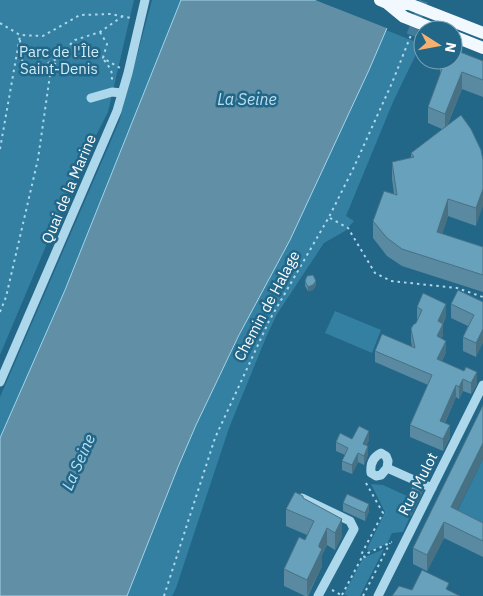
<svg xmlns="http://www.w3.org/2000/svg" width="483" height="596" font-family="'IBM Plex Sans',sans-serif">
<rect width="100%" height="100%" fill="#268"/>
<!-- green -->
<path fill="#3380a3" d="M0 0H134L108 112 75 177 0 355Z
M152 0H181L65 290 0 438V397L119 122Z
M386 30 421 44 393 102 346 216 354 221 345 231 324 243 277 314 267 335 229 428 176 588 172 596H127C149 540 169 482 195 427 252 308 311 189 369 70Z
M335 311 381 330 372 353 325 333Z
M483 459V539L455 516Z
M371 484 383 485 407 496 405 499 408 501 412 512 403 532 392 533 387 544 369 551 367 549 385 512Z
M384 549 360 596H348L344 594 363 558Z"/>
<!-- water -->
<path fill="#618fa6" stroke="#a1d5eb" d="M181 0H399L369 70 290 240 239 335 196 425 178 467 127 596H0V438L65 290Z"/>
<!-- pier -->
<path fill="#268" d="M315 0H401L389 29Z"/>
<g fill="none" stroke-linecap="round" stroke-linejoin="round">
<!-- minor-tunnel -->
<path stroke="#437d9a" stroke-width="9" stroke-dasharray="9 4.5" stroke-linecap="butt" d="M411 35 424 0"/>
<!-- path -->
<path stroke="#add7ea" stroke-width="2" stroke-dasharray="2.5 4" stroke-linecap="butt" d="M0 23 20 35 43 36 80 15 111 14 131 18
M100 32 107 44 103 58 120 68
M20 40C21 51 19 66 32 70L57 59
M104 60C110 68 114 72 111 83
M0 149 20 36
M330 218 348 228 375 273 391 281 457 288 483 297
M0 312 6 297 38 159 50 75 57 59 64 50 75 40 100 32 123 16
M366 483 383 513 361 555 365 557 368 553 392 542
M332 590 343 596
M342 595 362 557
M164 596 215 438 269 321 329 217 354 167 392 83 411 35
M363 596 390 543"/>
<!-- minor -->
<path stroke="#add7ea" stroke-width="9" d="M91 98 112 92 122 93
M0 382 117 111 128 73 145 0
M387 468 381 475 376 476 371 473C370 464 373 457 381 453L386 456 388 461 387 468 432 488
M302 498 350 521 354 529 318 596
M378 596 483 385"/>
<!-- major -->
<path stroke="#f1f9fe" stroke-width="12" d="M380 0 387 3 409 4 483 33
M387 3 404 17 437 30
M453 36 483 48"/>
</g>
<!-- wall -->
<path fill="#598aa2" d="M461 52 483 61V97L462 89 447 126 481 150 476 226 448 216 442 234 483 247V292L402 266 387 256 373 238V221L394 194 392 179V162L411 158V153L442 129 428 123V107L440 75V68Z
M305 281 316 285 313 290 308 291 305 286Z
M483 302 476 357 463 351V337L468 326 451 318V304Z
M417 307 446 316 443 324V335L441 339 446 352 442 361 477 384 471 394 463 391 459 399 456 397 445 423 450 437 443 451 410 437V425L428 385 375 362V351L412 347 411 341V329L416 323 418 320 417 319Z
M352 439 369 440 366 446 368 455 364 465 358 462 352 474 342 470V461L345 455 336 451V442Z
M423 491 411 516 404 513V504Z
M303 498 342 536 335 550 327 545 322 555V566L308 596H305L284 586V569L305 540 307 535 286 526V509Z
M343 503 369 511 365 521 343 511Z
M458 510 483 523V557L444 538 427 571 413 564V548Z"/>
<!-- shaded-wall -->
<path fill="#487184" d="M462 72V89L445 130V114Z
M483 189V206L476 226V208Z
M448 199V216L437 249V232Z
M316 281V285L313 290 308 291V287Z
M446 304V316L438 333V321Z
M443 324V335L437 348V336Z
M483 329V343L476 357V343Z
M446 341V352L437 371V359Z
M477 372V384L471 394V383Z
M463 379V391L459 399V387Z
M456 385V397L440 433V421Z
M450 425V437L443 451V439Z
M369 431V440L363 453V444Z
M483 443V459L451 523V507Z
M368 446V455L364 465V456Z
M358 453V462L352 474V465Z
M423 483V491L411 516V507Z
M369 504V511L365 521V513Z
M342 519V536L335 550V533Z
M444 522V538L427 571V555Z
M327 528V545L322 555V566L307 596V580L319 545Z"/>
<!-- building -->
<path fill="#67a1bc" stroke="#487184" d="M453 46 461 49 460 52 483 61V80L462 72 445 114 428 107 442 69 440 68 443 60H453Z
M461 115 471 129 481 150 483 160V189L476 208 448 199 437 232 483 247V275L402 249 387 238 373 221 384 191 397 195 392 162 414 157 411 153Z
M313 275 316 281 313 285 308 287 305 281 307 276Z
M458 290 483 302V329L476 343 463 337 474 315 451 304Z
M423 293 446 304 438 321 443 324 437 336 446 341 437 359 464 371 466 367 477 372 471 383 463 379 459 387 456 385 440 421 450 425 443 439 410 425 432 375 375 351 382 334 415 348 411 329 413 325 416 323 422 310 417 307Z
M483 405V443L451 507 483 523V541L444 522 427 555 413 548Z
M359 426 369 431 363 444 368 446 364 456 358 453 352 465 342 461 348 448 336 442 340 433 352 439Z
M416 479 423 483 411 507 404 504Z
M295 492 303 496V498L342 519 335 533 327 528 319 545V547L322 549 307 580 284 569 299 537 305 540 314 521 286 509Z
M347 494 369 504 365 513 343 503Z
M422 570 449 583 446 589 460 596H392L399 586 412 590Z"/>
<g text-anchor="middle" stroke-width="5" stroke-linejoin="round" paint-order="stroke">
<!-- park labels -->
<g font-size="15" fill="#d2ecf7" stroke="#268">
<text x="59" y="57">Parc de l'Île<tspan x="59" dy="17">Saint-Denis</tspan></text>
</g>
<!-- street labels -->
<g font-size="15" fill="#fff" stroke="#268">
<text transform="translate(69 189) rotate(-67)" y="5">Quai de la Marine</text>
<text transform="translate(267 306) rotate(-62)" y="5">Chemin de Halage</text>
<text transform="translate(418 484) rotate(-63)" y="5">Rue Mulot</text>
</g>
<!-- water labels -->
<g font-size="16" font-style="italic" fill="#b9e0f1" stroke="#268">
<text x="247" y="105">La Seine</text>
<text transform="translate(78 462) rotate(-66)" y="6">La Seine</text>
</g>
</g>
<!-- north arrow -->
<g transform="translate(438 45) rotate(101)"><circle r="24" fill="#226688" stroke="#7aa3b8"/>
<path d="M0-4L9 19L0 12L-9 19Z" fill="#f6b070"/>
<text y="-8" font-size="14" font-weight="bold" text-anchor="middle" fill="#ffffff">N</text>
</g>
</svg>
